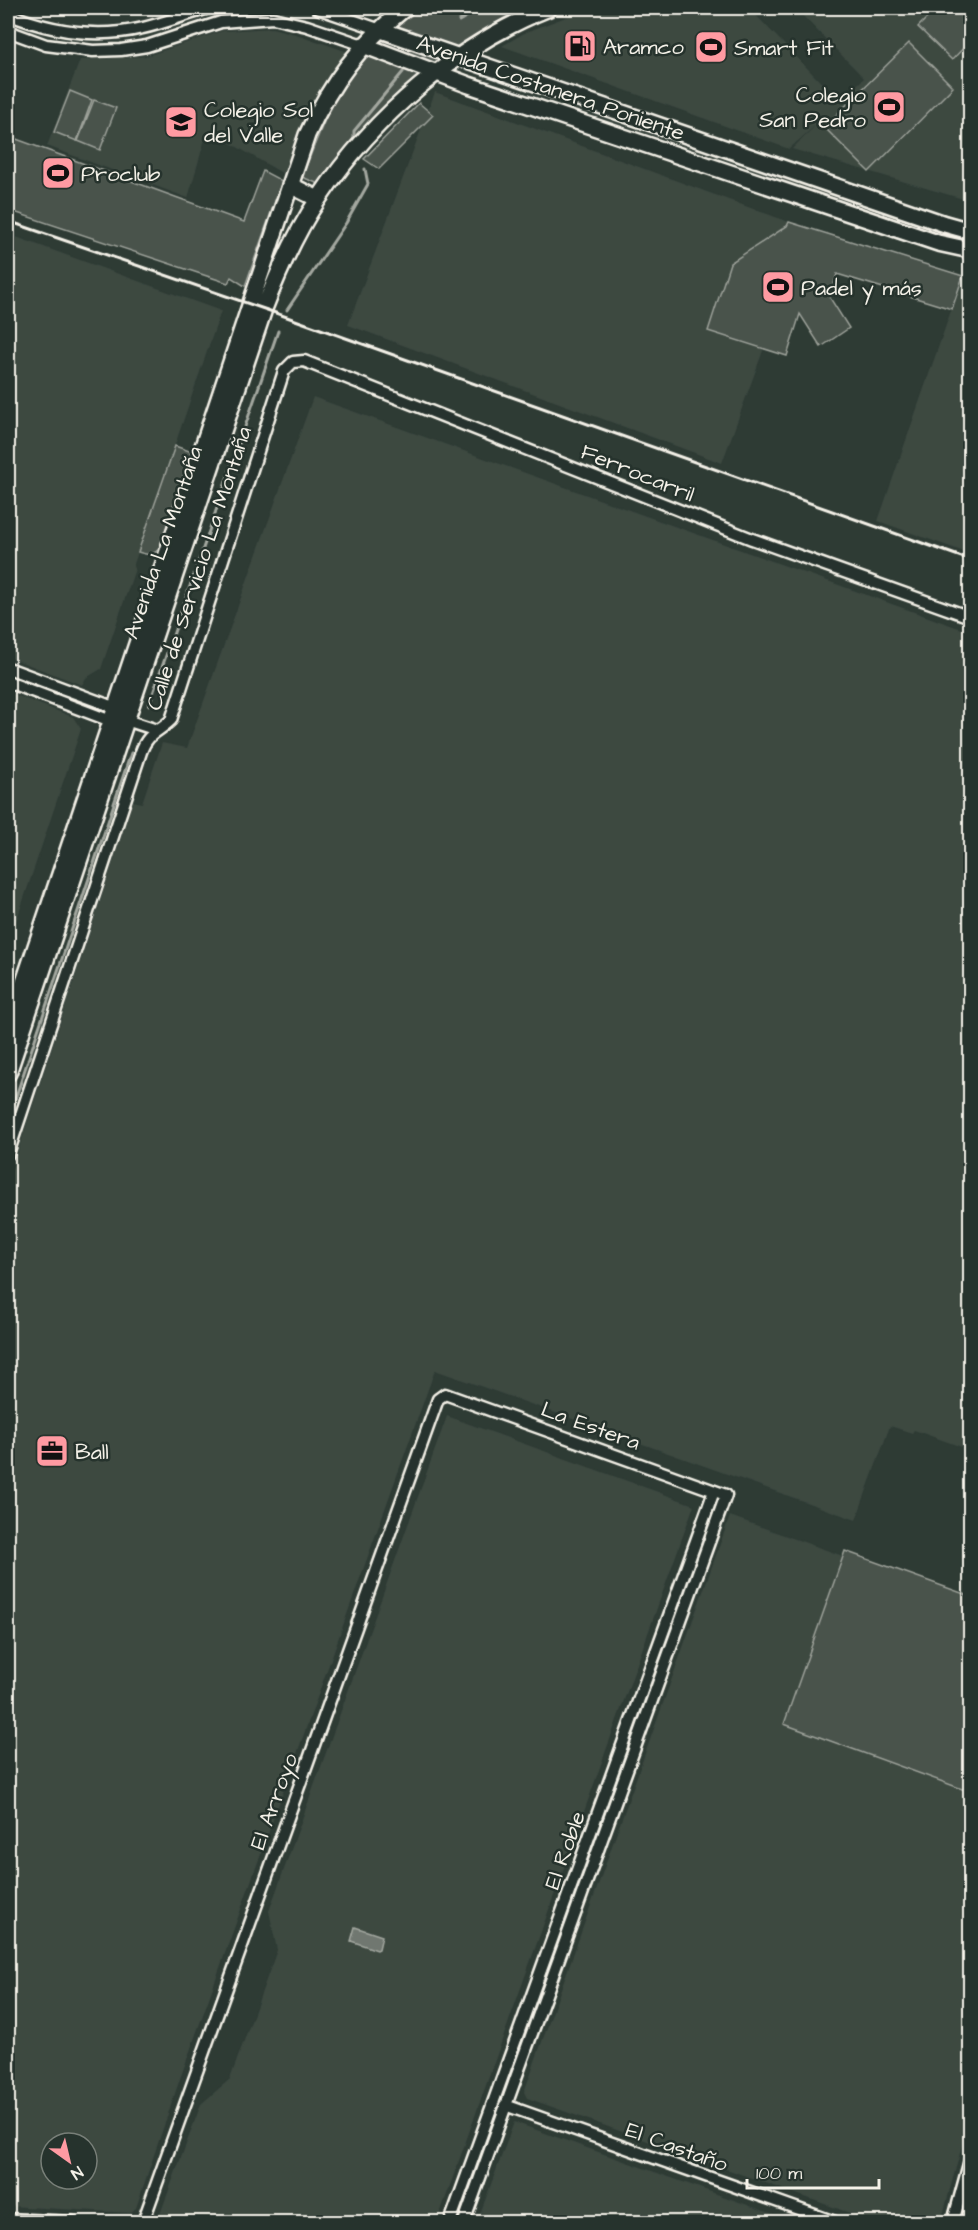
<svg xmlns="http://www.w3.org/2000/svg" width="978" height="2230" font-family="'Architects Daughter',sans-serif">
<rect width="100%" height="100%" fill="#2e3b34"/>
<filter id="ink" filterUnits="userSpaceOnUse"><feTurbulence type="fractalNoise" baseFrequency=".0167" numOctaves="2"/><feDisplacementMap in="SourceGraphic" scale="12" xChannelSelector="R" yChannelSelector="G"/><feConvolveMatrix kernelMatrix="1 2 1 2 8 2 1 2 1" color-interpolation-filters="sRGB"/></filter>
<g filter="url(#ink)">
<!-- built -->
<path fill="#3c4841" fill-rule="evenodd" d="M590 8H749L840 102 864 78 795 8H970V201L792 149 817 124 789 149 502 46 526 32Z
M272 28 299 35 351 53 322 87 310 112 287 176 213 133 205 139 188 198 47 146 80 60 146 56 222 31Z
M435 92 789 222 787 226 730 263 709 331 764 348 722 463 348 325Z
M8 234 221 311 133 567 135 569 101 669 86 678 82 685 8 657Z
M963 276 970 278V554L878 521Z
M313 397 970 632V1450L914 1430 912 1433 890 1426 856 1520 435 1370 181 2076 136 2208 130 2213 8 2206V1181L133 801 142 803 162 743 187 748ZM51 2143H87V2179H51Z
M8 692 73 717 81 729 8 946Z
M447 1416 694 1505 437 2222H309L160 2214 201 2104 230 2079 277 1950 269 1911Z
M730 1516 843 1556 784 1724 964 1790 970 1775V2117L941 2222H875L527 2098 524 2092Z
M514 2122 742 2203 796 2222H477Z"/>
<!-- green -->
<path fill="#48524c" stroke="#9ea29a" stroke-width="1.5" d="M417 8H546L417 87 324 186 302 177C319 135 334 88 365 54 381 37 399 22 417 8Z
M937 8H961L970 16V41L952 60 918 27Z
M909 43 953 87 869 172 824 127Z
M70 91 92 100 77 141 54 132Z
M94 100 116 108 100 150 78 141Z
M419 103 433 115 379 169 364 159Z
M8 136 244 222 263 171 282 181 245 286 231 277 228 283 8 210Z
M789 222 963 276 952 309 837 274 830 298 849 328 821 347 800 314 787 356 708 331 730 263 787 226Z
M175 446 192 452 160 547C154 557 147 555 138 552Z
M845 1551 970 1596V1775L965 1790 784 1724Z"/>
<!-- water -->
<path fill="#6f7770" stroke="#a4a8a0" stroke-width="1.5" d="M355 1927 382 1936 379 1949 377 1950 351 1941Z"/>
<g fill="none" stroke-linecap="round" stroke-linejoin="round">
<!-- stream -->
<path stroke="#a4a8a0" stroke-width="3" d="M459 21 481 8
M354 142V131L403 72
M287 310 346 223 368 184 365 169
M149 705 278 331
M8 1120 131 753"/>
<!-- street casing -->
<g stroke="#f4f1e8" stroke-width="15">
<path id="street" d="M317 8 381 30
M8 14C50 31 97 39 143 28 165 23 187 14 209 8
M8 31 46 45 93 51 121 50 147 46 221 22 273 18 307 26 363 45
M8 668 116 708 120 712
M8 682 111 721 126 720 157 730
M8 1154 141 752C148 732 158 733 171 720L284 371 293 362 304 361 752 539 970 617
M505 2105 835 2222
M8 2219 73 2222
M143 2222 438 1399 445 1394 726 1495 464 2222
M450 2222 714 1491
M953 2222 970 2160"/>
</g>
<!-- secondary casing -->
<g stroke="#f4f1e8" stroke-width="20">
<path id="secondary" d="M381 30 945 224 970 231
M363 45 469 85 938 243 970 250
M290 185 318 199
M8 1030 307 135C331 82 360 44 405 8
M8 1073 264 309C279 270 296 232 319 198 374 116 456 45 549 8"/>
</g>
<!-- street -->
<use href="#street" stroke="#26332d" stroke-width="10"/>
<!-- secondary -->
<use href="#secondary" stroke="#26332d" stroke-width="15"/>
<!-- rail -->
<path stroke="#f4f1e8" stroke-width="3" d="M8 221 270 311 970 560"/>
</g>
</g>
<!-- icons -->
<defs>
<g id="fuel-square" transform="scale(1.725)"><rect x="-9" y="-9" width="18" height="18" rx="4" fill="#ff9aa2" stroke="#26332d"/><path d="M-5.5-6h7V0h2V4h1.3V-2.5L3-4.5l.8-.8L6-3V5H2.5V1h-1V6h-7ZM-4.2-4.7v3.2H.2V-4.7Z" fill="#111"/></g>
<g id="stadium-square" transform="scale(1.725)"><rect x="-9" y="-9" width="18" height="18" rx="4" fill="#ff9aa2" stroke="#26332d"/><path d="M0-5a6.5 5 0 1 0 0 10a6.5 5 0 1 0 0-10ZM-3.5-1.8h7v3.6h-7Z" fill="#111"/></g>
<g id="school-square" transform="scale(1.725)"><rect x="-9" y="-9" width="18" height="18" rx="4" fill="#ff9aa2" stroke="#26332d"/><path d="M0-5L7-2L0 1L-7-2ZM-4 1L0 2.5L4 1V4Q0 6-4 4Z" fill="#111"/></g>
<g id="office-square" transform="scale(1.725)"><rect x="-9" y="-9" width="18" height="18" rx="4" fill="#ff9aa2" stroke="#26332d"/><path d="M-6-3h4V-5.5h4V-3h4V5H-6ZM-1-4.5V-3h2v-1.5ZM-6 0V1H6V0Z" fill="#111"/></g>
</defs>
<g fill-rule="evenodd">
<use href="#fuel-square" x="580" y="46"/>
<use href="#stadium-square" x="711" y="47"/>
<use href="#stadium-square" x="889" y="107"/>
<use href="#school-square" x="181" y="122"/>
<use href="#stadium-square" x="58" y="173"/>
<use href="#stadium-square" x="778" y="287"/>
<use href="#office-square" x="52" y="1451"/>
</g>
<g text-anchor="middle" stroke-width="5" stroke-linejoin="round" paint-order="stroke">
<!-- poi labels -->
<g font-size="22" fill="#f4f1e8" stroke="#26332d" text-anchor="start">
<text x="603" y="54">Aramco</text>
<text x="734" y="55">Smart Fit</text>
<text x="866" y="102" text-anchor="end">Colegio<tspan x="866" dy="25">San Pedro</tspan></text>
<text x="204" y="117">Colegio Sol<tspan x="204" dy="25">del Valle</tspan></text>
<text x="81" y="181">Proclub</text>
<text x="801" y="295">Padel y más</text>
<text x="75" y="1459">Ball</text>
</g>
<!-- street labels -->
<g font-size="22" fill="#f4f1e8" stroke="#26332d">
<text transform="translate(551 87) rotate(19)" y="8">Avenida Costanera Poniente</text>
<text transform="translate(638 472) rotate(22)" y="8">Ferrocarril</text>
<text transform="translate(162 542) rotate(-71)" y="8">Avenida La Montaña</text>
<text transform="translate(198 568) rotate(-72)" y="8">Calle de Servicio La Montaña</text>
<text transform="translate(591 1425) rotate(20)" y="8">La Estera</text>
<text transform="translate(273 1801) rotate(-70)" y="8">El Arroyo</text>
<text transform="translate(564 1850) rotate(-70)" y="8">El Roble</text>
<text transform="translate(677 2146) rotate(20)" y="8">El Castaño</text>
</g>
</g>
<!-- margin -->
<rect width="978" height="2230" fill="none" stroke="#26332d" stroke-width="30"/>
<rect x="15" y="15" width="948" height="2200" fill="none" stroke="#f4f1e8" stroke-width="2" filter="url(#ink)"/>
<!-- north arrow -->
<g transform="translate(69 2161) rotate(146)"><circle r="28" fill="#26332d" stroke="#787f78" stroke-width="1.5"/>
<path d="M0-4.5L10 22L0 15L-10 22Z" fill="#ff9aa2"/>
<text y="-9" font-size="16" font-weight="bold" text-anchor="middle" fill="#f4f1e8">N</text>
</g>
<!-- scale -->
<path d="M747 2179v9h132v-9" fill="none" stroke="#f4f1e8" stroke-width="3"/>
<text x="756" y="2179" font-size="18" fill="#f4f1e8" stroke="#26332d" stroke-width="4.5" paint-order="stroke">100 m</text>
</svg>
